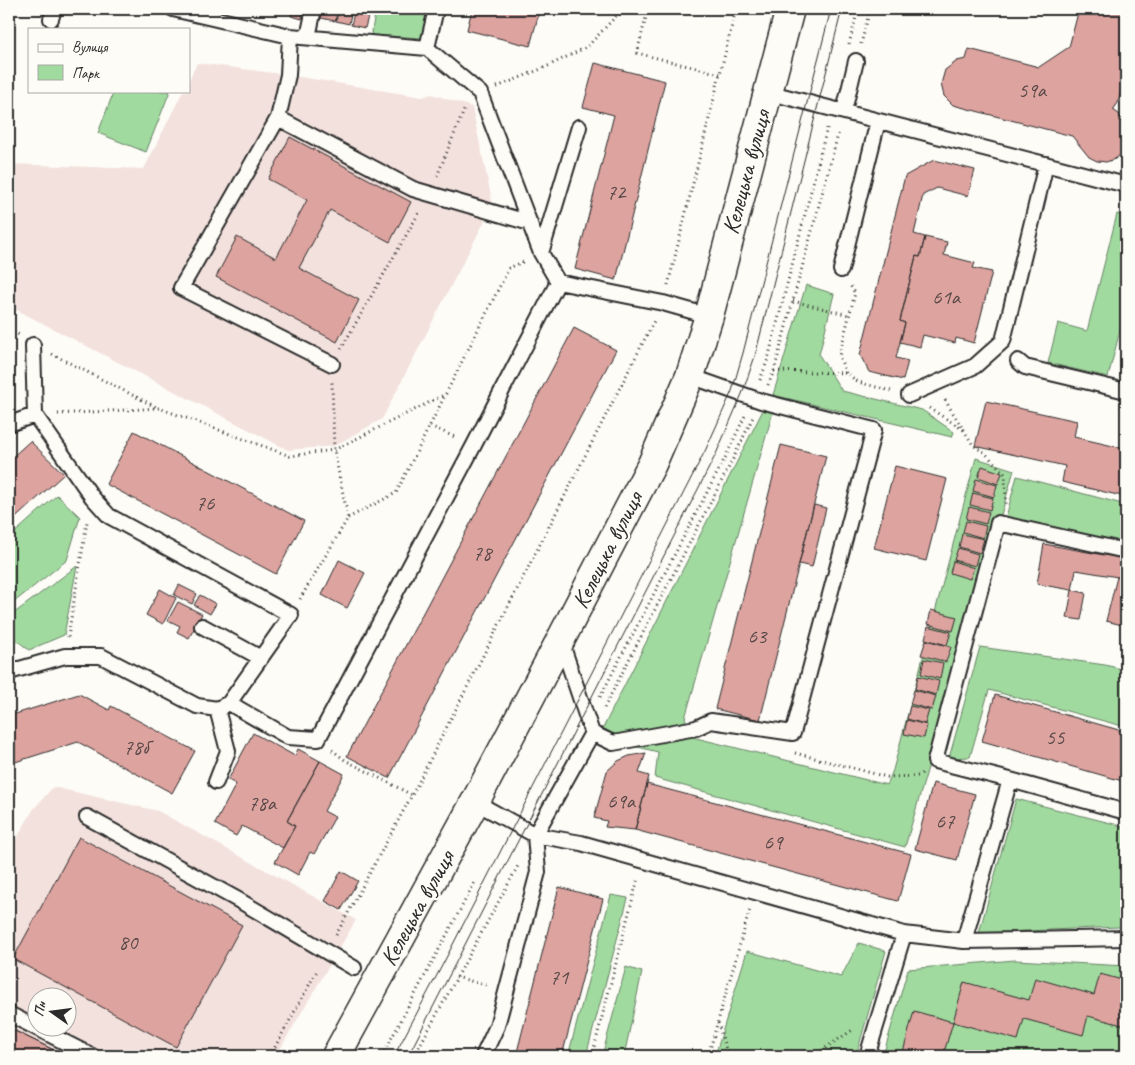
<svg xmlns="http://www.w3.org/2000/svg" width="1135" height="1065" font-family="Caveat,sans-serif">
<rect width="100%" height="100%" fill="#fdfcf7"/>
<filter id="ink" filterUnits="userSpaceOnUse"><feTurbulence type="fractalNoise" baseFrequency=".02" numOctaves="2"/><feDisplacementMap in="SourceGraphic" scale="10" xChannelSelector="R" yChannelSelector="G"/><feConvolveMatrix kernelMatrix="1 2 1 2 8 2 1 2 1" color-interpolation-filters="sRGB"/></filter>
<g filter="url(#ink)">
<!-- built -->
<path fill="#f3e1dd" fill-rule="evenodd" d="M197 63 288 75 422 97 432 94 472 107 493 205 382 419 334 446 288 450 9 306V164L144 169 183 91H189V80Z
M53 787 158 811 356 920 276 1056H9V852L33 810ZM38 998H68V1028H38Z"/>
<!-- green -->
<path fill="#a1da9f" stroke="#668265" d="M376 9H432L423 38 371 35Z
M114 91H170L146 152 98 133Z
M1117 214 1126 216V320L1123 319 1108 377 1048 363 1058 323 1087 331Z
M806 285 834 294 819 355 842 391 922 410 954 432 952 437 773 395Z
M764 408 773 412 685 718 692 737 887 785 893 770 976 458 1014 470 905 847 655 778 658 752 634 746 603 728Z
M1017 476 1126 505V544L1006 517Z
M57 495 80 517 67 560 9 606V538Z
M77 566 64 635 29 650 9 634V617Z
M980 647 1105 665 1126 670V727L989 690 970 757 949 758Z
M1016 799 1126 827V929L1120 927 979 933Z
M611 895 628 898 586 1056H568Z
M859 943 886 951 856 1056H715L747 951 841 977Z
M1015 960 1126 966V1056H883L908 969Z
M626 967 642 972 624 1056H602Z"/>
<!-- building -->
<path fill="#dda39f" stroke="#2b2b2b" d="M292 9H304L302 19 291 16Z
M323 9H338L335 21 321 18Z
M339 9H352L349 24 336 21Z
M355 9H370L365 28 351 25Z
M472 9H540L530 46 467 30Z
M1079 9H1126V70L1118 103 1113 110 1119 114 1126 130V145L1124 152 1115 159 1106 162 1097 161 1089 157 1072 136 953 105 944 96 941 84 945 70 957 61 966 59 969 49 1039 67 1069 47Z
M595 63 665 81 616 280 575 269 614 115 583 107Z
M290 137 411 202 390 242 330 210 299 268 359 300 337 342 216 277 237 237 276 258 307 200 268 179Z
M934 160 975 170 968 196 937 188 923 195 914 234 925 237 920 257 916 256 900 321 905 323 896 358 908 361 903 380 869 372 860 355 905 176Z
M925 237 947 242 944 255 975 263 973 268 992 272 974 343 956 338 955 343 923 335 920 347 900 342 905 323 900 321 916 256 920 257Z
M574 328 616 350 389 778 347 756Z
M986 401 1077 421 1074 437 1126 449V497L1062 482 1065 466 975 446Z
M134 431 304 521 276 574 106 484Z
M30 441 64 474 9 524V460Z
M781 445 826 456 760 720 715 709Z
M895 466 947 479 926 561 874 548Z
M982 466 1002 473 998 484 978 477Z
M976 479 997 485 994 497 973 491Z
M973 493 993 498 990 510 970 505Z
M814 505 826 508 812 567 799 564Z
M969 507 989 512 986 524 966 519Z
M966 521 986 526 983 538 963 532Z
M962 534 984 539 980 553 959 547Z
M1044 544 1126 559 1124 578 1076 570 1072 590 1037 584Z
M958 548 978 554 975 566 954 560Z
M339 560 365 573 347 608 322 595Z
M953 561 974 568 970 579 950 573Z
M1117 577 1126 579V626L1106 621Z
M179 585 197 594 192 604 174 595Z
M160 589 176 598 163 624 146 615Z
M1072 590 1086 593 1081 620 1067 618Z
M200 595 216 604 210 614 194 605Z
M178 602 202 614 189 638 177 632 180 626 168 620Z
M931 610 957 617 953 631 928 624Z
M928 626 951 632 947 645 925 639Z
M926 640 951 647 946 662 921 655Z
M924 659 943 663 940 679 921 674Z
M918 676 939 681 936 695 915 689Z
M914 690 936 696 932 710 910 704Z
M79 694 109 710 111 706 195 751 172 793 78 742 9 764V716Z
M995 695 1126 732V782L982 741Z
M910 706 929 710 925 724 907 719Z
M907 720 927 725 924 738 904 734Z
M253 733 295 756 298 749 320 761 287 821 295 826 283 848 242 826 236 836 215 824 236 784 228 780Z
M646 753 639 773 649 776 635 830 605 827 607 821 594 818 607 771 618 761 629 756Z
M320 761 344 774 324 811 335 817 314 854 310 852 298 875 275 862 295 826 287 821Z
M933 783 975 794 957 860 915 849Z
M647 784 911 854 898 901 635 830Z
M79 837 242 925 176 1047 13 959Z
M341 871 358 881 341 910 325 901Z
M559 887 603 899 562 1056H516Z
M1100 974 1126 981V1026L1088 1016 1083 1035 1024 1019 1018 1040 953 1022 964 982 1029 1000 1035 978 1094 995Z
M914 1011 953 1022 943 1056H902Z
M9 1028 66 1056H9Z
M9 1028 66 1056H9Z"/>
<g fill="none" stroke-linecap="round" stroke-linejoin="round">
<!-- lane casing -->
<g stroke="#2b2b2b" stroke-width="18">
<path id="lane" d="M173 9 290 36 427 48 480 93 541 253 558 282 663 303 709 316
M51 19 54 9
M290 36 288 75 278 118 181 288 332 364
M308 37 314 9
M427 48 436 9
M767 92 1126 185
M844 111 856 61
M278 118 413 189 530 223
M541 253 579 127
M841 270 878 121
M33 345 35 415
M1018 361 1025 367 1126 391
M909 395 975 366 1003 341 1046 164
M9 424 35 415 92 497 109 516 291 615 229 703
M202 626 261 658
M561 641 592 733
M9 672 65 656H101L197 706 217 709 229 703 288 737 318 739 474 445 558 282
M1010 780 935 761 998 523 1126 551
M216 782 228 751 217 709
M475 802 535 835 581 843 904 934 964 941 1010 780 1126 812
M87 817 240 901 354 968
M964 941 1126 938
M9 1014 92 1056
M483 1056 497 1026 538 872 535 835 592 733 613 743 696 728 711 721 793 733 874 430 761 401 690 376
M867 1056 904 934"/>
</g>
<!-- secondary casing -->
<g stroke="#2b2b2b" stroke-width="31">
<path id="secondary" d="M336 1056 475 802 561 639 652 464 690 376 709 316 790 9"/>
</g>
<!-- path -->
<path stroke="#2b2b2b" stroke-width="3" stroke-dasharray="1 4" stroke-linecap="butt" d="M648 9 637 53 720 74
M849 44 858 9
M861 44 870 9
M497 87 546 67 587 47 618 14 627 9
M437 176 465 108
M668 285 736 9
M793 301 849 315
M9 329 19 335
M341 349 420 211
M52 354 158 408
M774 371 846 373 858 382 891 391
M846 373 839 356 855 293 850 285
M760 380 768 359 827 128
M768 385 774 371 839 131
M945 400 973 445 986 454 1005 474 1006 506
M929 408 964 430
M58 414 159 408 290 456 334 450 446 394
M430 426 457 438
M348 518 396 493 509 268 525 261
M300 599 348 518 334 450 332 382
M68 637 87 522
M600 697 725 458 745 416
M604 708 732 461 753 417
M332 750 345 760 412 795
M795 753 887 777 919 776 922 773
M336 935 412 795 654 321
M456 977 489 986
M718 1023 728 1056
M116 1056 121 1048
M270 1056 318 969
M382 1056 475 882
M414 1056 518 866
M592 1056 638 878
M708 1056 750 909
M813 1056 854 1029"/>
<!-- lane -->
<use href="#lane" stroke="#fdfcf7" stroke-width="14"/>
<!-- secondary -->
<use href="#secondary" stroke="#fdfcf7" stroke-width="28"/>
<!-- tram -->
<path stroke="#2b2b2b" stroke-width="1" d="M394 1056 444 962 706 449 732 391 743 353 831 9
M408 1056 716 454 742 394 755 356 842 9"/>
</g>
</g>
<g text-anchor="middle" stroke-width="4.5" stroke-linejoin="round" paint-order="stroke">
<!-- number labels -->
<g font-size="21" fill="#584948">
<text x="1032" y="97">59а</text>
<text x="616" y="199">72</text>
<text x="946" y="304">61а</text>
<text x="205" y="510">76</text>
<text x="482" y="560">78</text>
<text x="757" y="643">63</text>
<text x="1055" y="744">55</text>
<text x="136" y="754">78б</text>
<text x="621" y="808">69а</text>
<text x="262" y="810">78а</text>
<text x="945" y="828">67</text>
<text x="773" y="849">69</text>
<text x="128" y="949">80</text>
<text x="559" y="984">71</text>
</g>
<!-- street labels -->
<g font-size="24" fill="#2b2b2b" stroke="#fdfcf7">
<text transform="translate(746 172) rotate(-75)" y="8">Келецька вулиця</text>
<text transform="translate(607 550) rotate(-63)" y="8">Келецька вулиця</text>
<text transform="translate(417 908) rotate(-61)" y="8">Келецька вулиця</text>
</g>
</g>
<!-- margin -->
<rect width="1135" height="1065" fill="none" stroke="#fdfcf7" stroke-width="30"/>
<rect x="15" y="15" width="1105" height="1035" fill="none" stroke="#2b2b2b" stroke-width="2" filter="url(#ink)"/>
<!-- legend -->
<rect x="28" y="28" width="162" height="65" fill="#fdfcf7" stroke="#a9a8a5"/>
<rect x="38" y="44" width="25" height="8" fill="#fdfcf7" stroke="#a9a8a5"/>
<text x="72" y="52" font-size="15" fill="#2b2b2b">Вулиця</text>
<rect x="38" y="65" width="25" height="15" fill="#a1da9f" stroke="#a9a8a5"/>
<text x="72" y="78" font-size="15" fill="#2b2b2b">Парк</text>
<!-- north arrow -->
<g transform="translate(52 1012) rotate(284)"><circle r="24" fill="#fdfcf7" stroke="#a9a8a5"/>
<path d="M0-4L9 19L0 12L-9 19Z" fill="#2b2b2b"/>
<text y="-8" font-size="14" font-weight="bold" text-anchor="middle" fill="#2b2b2b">Пн</text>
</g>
</svg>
